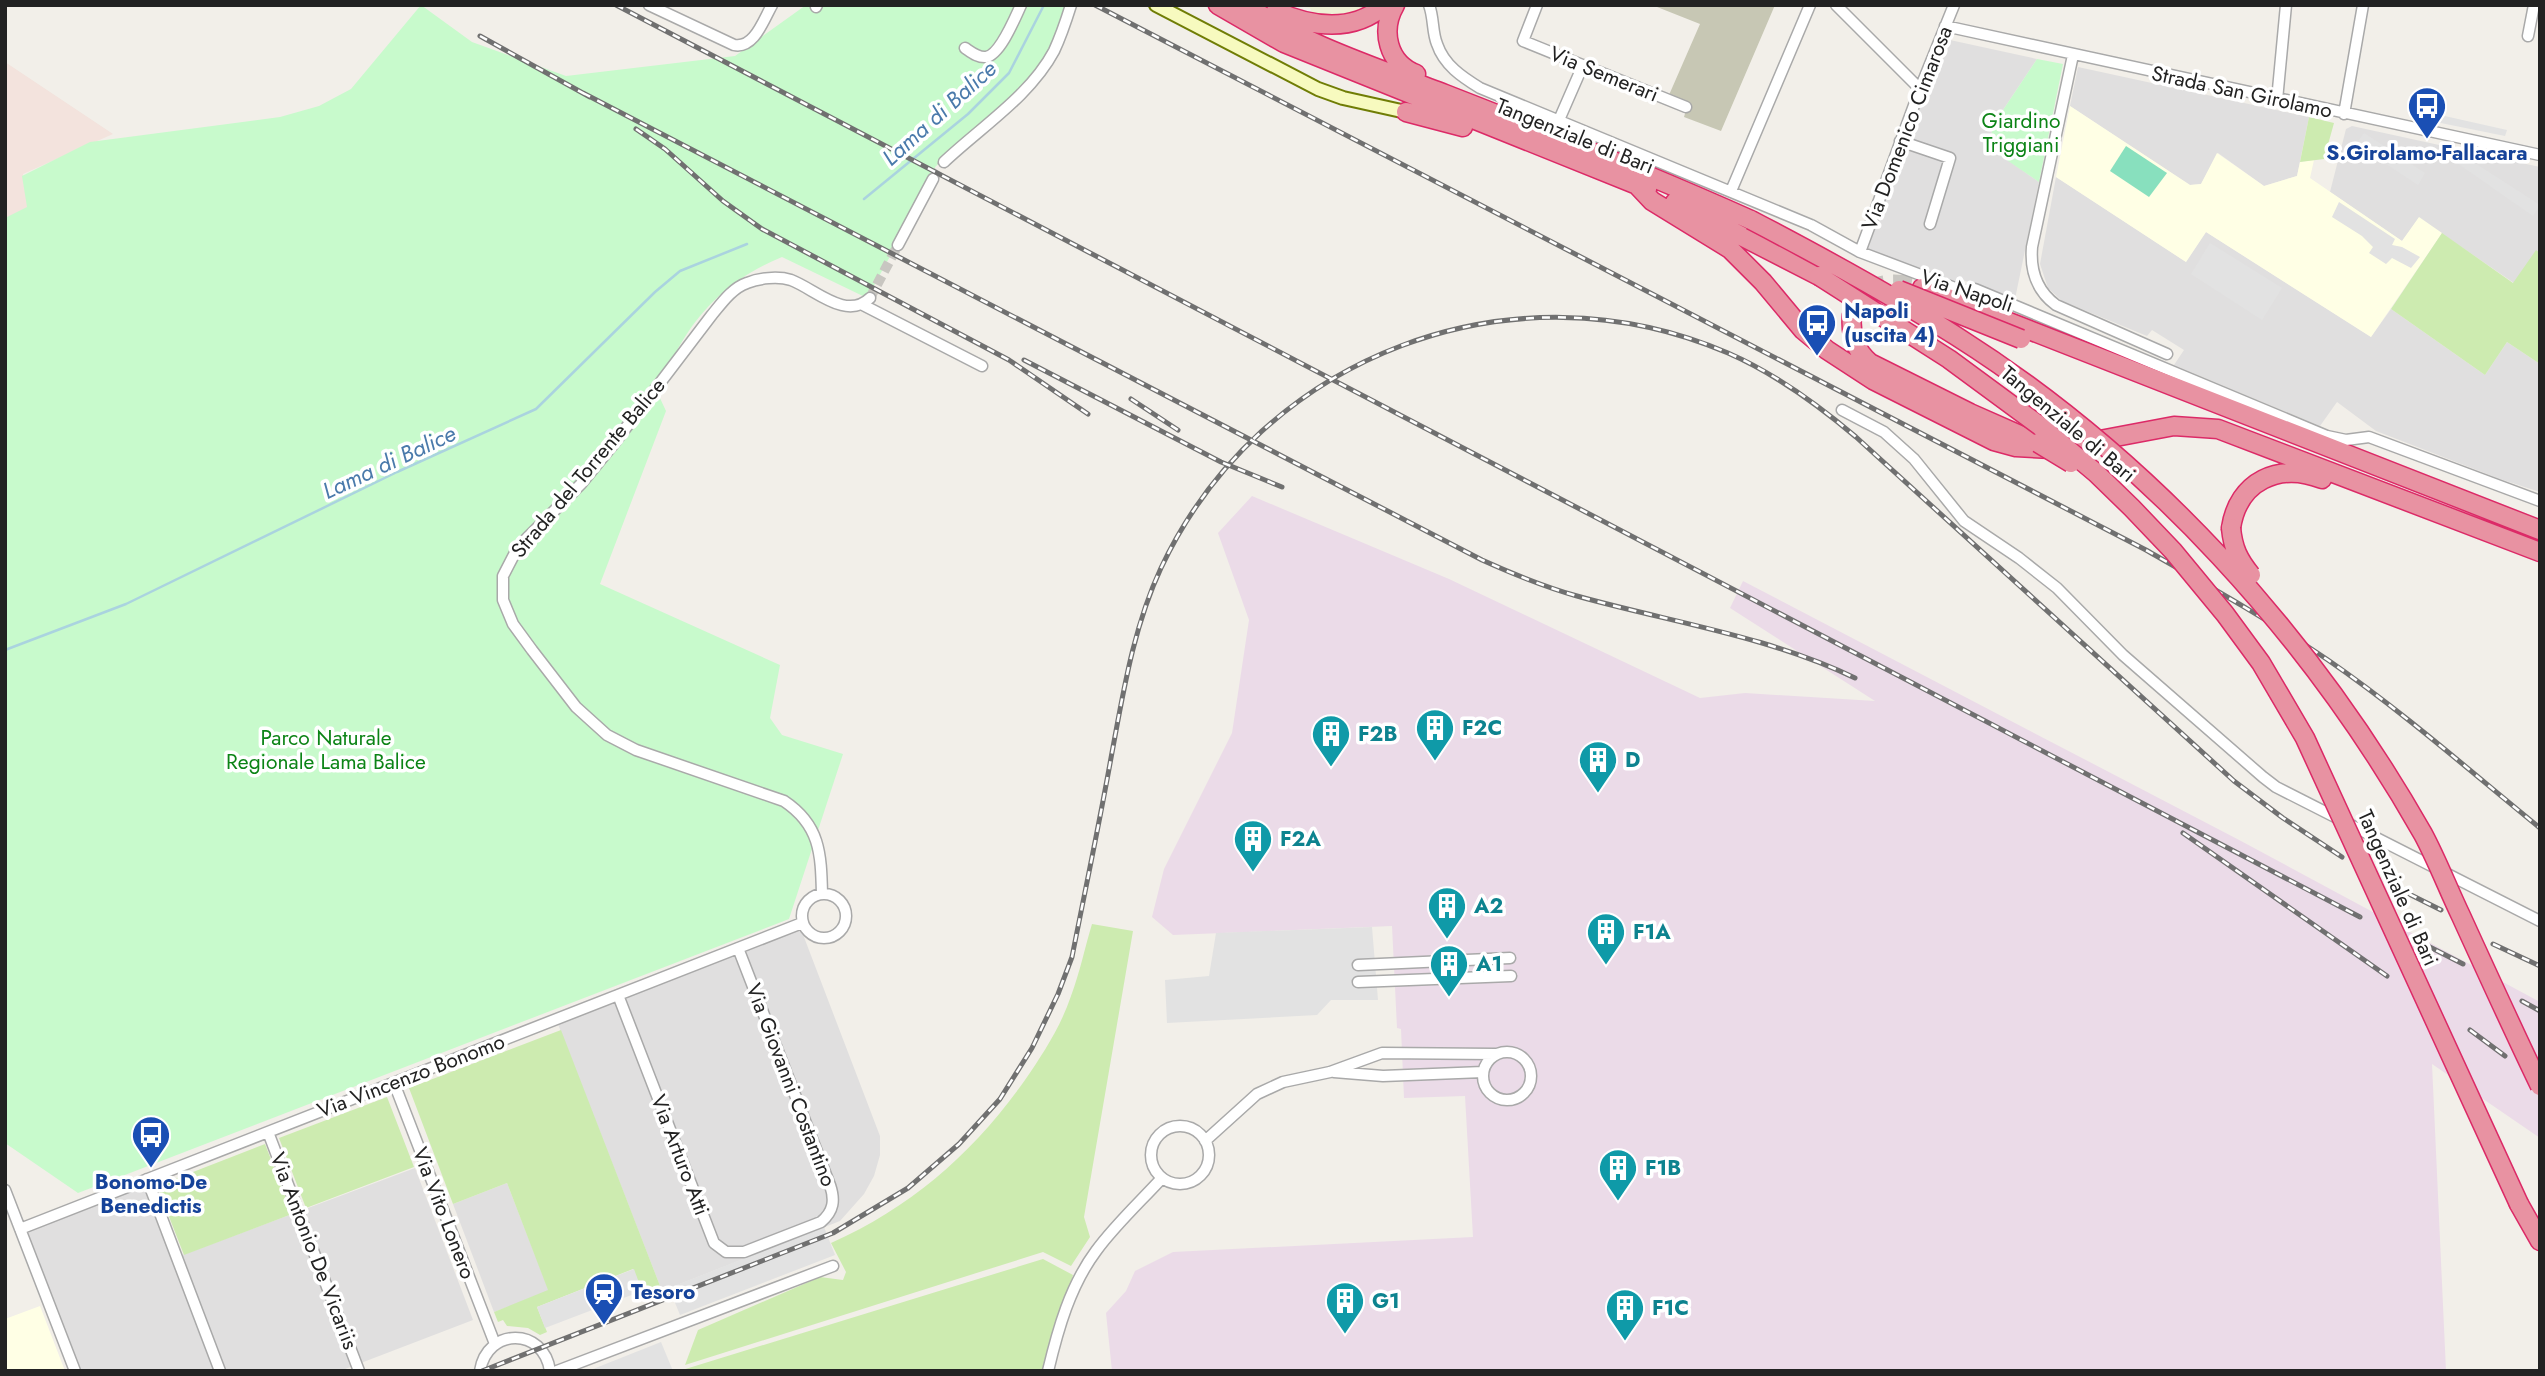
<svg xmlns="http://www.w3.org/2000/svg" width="2545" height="1376" font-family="Jost,sans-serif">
<rect width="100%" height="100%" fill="#f2efe9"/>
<!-- residential -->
<path fill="#e0dfdf" d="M1950 40 2037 59 1993 125 1989 147 2039 182 2015 299 1963 280 1961 289 1867 252 1922 95 1927 97Z
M2078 67 2309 117 2297 176 2264 186 2218 153 2201 184 2190 185 2070 106Z
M2352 126 2540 167V253L2536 251 2514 283 2419 218 2402 241 2330 192 2346 129Z
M2056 177 2186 262 2206 232 2371 337 2391 309 2485 375 2507 342 2540 364V492L2500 479 2376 431 2337 402 2320 426 2174 365 2184 350 2152 330 2147 336 2062 301 2048 288 2040 264Z
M799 924 880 1136V1155L874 1176 864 1194 840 1221 662 1291 556 1019Z
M415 1168 473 1320 340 1371H75L20 1229 147 1179 177 1257Z
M507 1183 549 1291 494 1312 453 1204Z"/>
<!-- industrial -->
<path fill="#ebdbe8" d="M1252 496 1449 579 1700 698 1745 693 1875 701 1730 608 1743 581 2241 841 2540 1002V1138L2432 1064 2446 1371H1112L1106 1313 1126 1291 1135 1271 1173 1252 1473 1237 1465 1096 1404 1098 1401 1029 1397 1028 1392 926 1173 935 1152 917 1164 869 1232 733 1249 620 1218 533Z"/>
<!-- education -->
<path fill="#ffffe5" d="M2070 106 2190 185 2201 184 2217 153 2264 186 2297 176 2300 162 2314 160 2310 178 2402 241 2419 217 2442 233 2371 337 2206 232 2186 262 2056 177Z
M40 1306 65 1371H5V1319Z"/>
<!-- military -->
<path fill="#f3e3dd" d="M5 62 113 134 23 174 29 219 5 230Z"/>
<!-- construction -->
<path fill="#c7c7b4" d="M1652 5H1775L1721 131 1684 117 1688 103 1669 95 1700 24Z"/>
<!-- farmland -->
<path fill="#eef0d5" d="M1293 5H1377L1359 16H1314L1310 8Z"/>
<!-- grass -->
<path fill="#cdebb0" d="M2309 117 2334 123 2324 159 2300 162Z
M2442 233 2513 283 2536 250 2540 253V364L2507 342 2485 375 2391 309Z
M1092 924 1133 931 1084 1217 1090 1237 1071 1266 1043 1252 685 1365 698 1330 820 1277 843 1280 846 1272 831 1243C913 1206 973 1153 1025 1080 1043 1054 1061 1026 1071 996 1080 972 1085 947 1092 924Z
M561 1030 662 1291 645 1298 633 1269 537 1307 547 1332 540 1335 528 1328 507 1326 503 1320 498 1322 494 1312 548 1290 507 1183 453 1204 409 1088Z
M387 1097 414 1167 306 1208 279 1138Z
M265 1144 292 1214 184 1255 157 1186Z
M1043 1259 1073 1275 1045 1371H679Z"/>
<!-- park -->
<path fill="#c8facc" d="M421 5 472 42 566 76 735 56 806 5H1068L1058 38 1030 81 975 138 936 166 928 178 910 224 893 251 867 298 782 257C739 275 708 300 683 340 672 357 666 378 659 396L666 411 600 584 780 665 770 718 782 735 843 754 789 919 78 1193 5 1143V218L27 207 22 176 90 142 280 117 319 106 351 89Z
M2037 59 2063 64 2039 182 1989 148 1993 125Z"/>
<!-- pitch -->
<path fill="#88e0be" d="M2126 146 2167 173 2149 197 2110 171Z"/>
<!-- parking -->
<path fill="#e2e2e2" d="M2418 110 2507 130 2505 136 2416 118Z
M2364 133 2425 173 2418 185 2356 144Z
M2453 149 2540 205 2533 216 2450 158Z
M2339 202 2395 239 2392 245 2402 247 2420 257 2411 268 2392 258 2386 264 2369 253 2373 247 2362 236 2332 217Z
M2210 243 2282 288 2262 320 2191 274Z
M1372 927 1378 1000H1331L1317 1015 1167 1023 1165 980 1209 976 1216 933Z
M824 1227 835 1255 680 1315 669 1288Z
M634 1269 642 1291 545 1328 537 1307Z
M661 1342 673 1371H588Z"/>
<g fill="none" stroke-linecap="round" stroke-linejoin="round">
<!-- stream -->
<path stroke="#aad3df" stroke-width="2.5" d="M864 199 968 114 1009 73 1044 5
M5 650 126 604 397 472 536 409 655 292 680 271 747 244"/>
<!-- street-tunnel -->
<path stroke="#c8c6c1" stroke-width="10" stroke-dasharray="10 5" stroke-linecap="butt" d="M933 179 944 162
M870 298 898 245"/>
<!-- highway-tunnel -->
<path stroke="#c8c6c1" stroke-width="18" stroke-dasharray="18 9" stroke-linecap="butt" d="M1853 313C1862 280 1894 280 1922 288"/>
<!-- street casing -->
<g stroke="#a9a9a9" stroke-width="13">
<path id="street" d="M649 5 734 45C754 49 763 21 772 5
M1429 5C1434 18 1432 32 1437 44 1444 65 1462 77 1480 88L1811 225 1860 252 1963 291 1975 289 2327 436 2346 440 2369 437 2540 501
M1537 5 1523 41 1686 107
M1836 5 1920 89
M816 7 817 5
M1945 26 2540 155
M2528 36 2534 5
M965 48C971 52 978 58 986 57 1000 55 1015 18 1021 5
M2073 55 2032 247C2030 271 2037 291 2056 305L2167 354
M2277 100 2286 5
M2344 114 2363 5
M1559 120 1583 65
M1900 141 1950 158 1930 224
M944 162C981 127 1030 96 1054 51 1061 36 1066 21 1071 5
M1731 191 1810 5
M898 245 933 179
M1860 252 1920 89 1954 5
M863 305 982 366
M1842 410 1884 432 1914 459 1964 521 2019 558 2057 588 2123 655 2263 777 2276 787 2540 921
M802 916a22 22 0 1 1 44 0a22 22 0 1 1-44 0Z
M822 894C821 853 820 825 784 801L636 750 607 735 576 707 532 650 513 624 503 600V576L518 547 581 484 612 446 711 316C721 304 732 288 747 283 759 278 778 276 791 280 815 289 846 321 870 298
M1358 965 1510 958
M1358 982 1511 976
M618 995 714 1243 726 1252H744L821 1222C834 1211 835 1200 830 1185L738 948
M1483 1076a24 24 0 1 1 48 0a24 24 0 1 1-48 0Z
M1334 1072 1383 1076 1483 1072
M394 1083 495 1344
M1151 1155a29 29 0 1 1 58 0a29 29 0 1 1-58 0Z
M268 1132 359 1371
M1205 1141 1257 1094 1283 1082 1330 1072 1382 1053 1495 1054
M147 1179 220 1371
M5 1190 75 1371
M20 1229 802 923
M480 1371C487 1327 544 1327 550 1371
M557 1371 833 1266
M1048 1371C1058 1329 1070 1286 1096 1251 1115 1225 1140 1202 1162 1178"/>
</g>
<!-- secondary casing -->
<g stroke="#707d05" stroke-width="16">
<path id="secondary" d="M1156 5 1318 89 1343 98 1406 112"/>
</g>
<!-- highway casing -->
<g stroke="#dc2a67" stroke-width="21">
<path id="highway" d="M1218 5 1284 43 1647 189
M1245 5C1305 45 1378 68 1445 94 1548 134 1650 175 1751 220
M1395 5C1380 31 1388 63 1416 74
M1276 11C1311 27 1354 33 1384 5
M1406 112 1463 127
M1636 184 1652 201 1730 249 1763 282 1803 330 1827 350 1873 380 1994 441 2016 447 2052 449 2174 426 2218 429 2540 552
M1675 202 1819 276
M1922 288 2540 530
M1852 315C1850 335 1855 350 1870 363L1970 413 2038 443
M2231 528C2238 481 2279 462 2322 479
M2519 1204 2540 1241"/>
</g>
<!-- street -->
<use href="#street" stroke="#fff" stroke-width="10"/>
<!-- secondary -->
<use href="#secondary" stroke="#f7fabf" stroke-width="12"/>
<!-- highway -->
<use href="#highway" stroke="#e892a2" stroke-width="18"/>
<!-- rail casing -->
<g stroke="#707070" stroke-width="5">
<path id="rail" d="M616 5 2360 917
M1095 5 2146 550C2207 585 2269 620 2328 660 2402 711 2470 771 2540 828
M480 36 590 97
M583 93 1482 560C1513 574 1545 587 1577 596 1670 622 1768 636 1855 678
M636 129 665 149 723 201 762 229 1009 360 1088 414
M1024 360 1221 462 1282 487
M1131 399 1178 430
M2183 833 2387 976
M2395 887 2441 910
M2422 943 2463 964
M2493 944 2540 966
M2522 1001 2540 1011
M2470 1030 2505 1056
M482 1371 833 1233 908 1188 959 1144 1000 1099 1032 1048 1058 994 1072 957C1085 891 1099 825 1111 758 1123 694 1133 628 1161 568 1261 355 1513 260 1728 353 1776 374 1817 404 1856 437L2234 781 2283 818 2342 857"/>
</g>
<!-- rail -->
<use href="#rail" stroke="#fff" stroke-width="2.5" stroke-dasharray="8" stroke-linecap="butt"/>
<!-- highway-bridge casing -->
<g stroke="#dc2a67" stroke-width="21" stroke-linecap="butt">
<path id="highway-bridge" d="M1751 220C1820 256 1890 294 1956 336 2150 459 2310 635 2423 834 2437 860 2448 889 2461 916 2487 973 2513 1030 2540 1086
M1819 276 1949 359 2040 426 2096 473 2132 508 2173 551 2225 614 2261 663 2305 738 2519 1204
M1899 290 2021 339
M2038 443 2071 463
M2231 528C2233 548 2238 559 2251 575"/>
</g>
<!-- highway-bridge -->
<use href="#highway-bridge" stroke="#e892a2" stroke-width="18"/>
</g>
<!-- icons -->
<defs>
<g id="bus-pin" transform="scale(2.0125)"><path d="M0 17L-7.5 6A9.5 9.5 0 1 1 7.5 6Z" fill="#1a4fb4" stroke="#fff"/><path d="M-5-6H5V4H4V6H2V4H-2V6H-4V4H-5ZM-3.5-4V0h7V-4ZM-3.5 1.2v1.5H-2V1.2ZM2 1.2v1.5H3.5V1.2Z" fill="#fff"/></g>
<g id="building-pin" transform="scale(2.0125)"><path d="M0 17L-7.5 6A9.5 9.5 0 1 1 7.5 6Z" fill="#0f9aa8" stroke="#fff"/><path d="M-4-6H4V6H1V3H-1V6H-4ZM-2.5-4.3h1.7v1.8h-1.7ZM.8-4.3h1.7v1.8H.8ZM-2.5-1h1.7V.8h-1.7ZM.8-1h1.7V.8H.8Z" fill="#fff"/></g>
<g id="station-pin" transform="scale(2.0125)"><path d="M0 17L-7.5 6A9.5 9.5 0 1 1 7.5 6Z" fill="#1a4fb4" stroke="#fff"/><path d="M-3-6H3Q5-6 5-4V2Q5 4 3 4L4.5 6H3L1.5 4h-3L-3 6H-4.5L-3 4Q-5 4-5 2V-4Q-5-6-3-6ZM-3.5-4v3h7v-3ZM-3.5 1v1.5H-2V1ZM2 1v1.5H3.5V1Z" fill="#fff"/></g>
</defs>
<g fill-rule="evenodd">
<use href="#bus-pin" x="2427" y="106"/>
<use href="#bus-pin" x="1817" y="323"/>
<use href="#building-pin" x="1435" y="728"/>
<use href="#building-pin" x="1331" y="734"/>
<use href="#building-pin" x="1598" y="760"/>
<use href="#building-pin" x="1253" y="839"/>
<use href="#building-pin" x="1447" y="906"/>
<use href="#building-pin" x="1606" y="932"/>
<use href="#building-pin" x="1449" y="964"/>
<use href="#bus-pin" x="151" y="1135"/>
<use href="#building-pin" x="1618" y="1168"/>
<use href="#station-pin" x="604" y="1292"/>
<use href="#building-pin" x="1345" y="1301"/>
<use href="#building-pin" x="1625" y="1308"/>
</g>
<g text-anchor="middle" stroke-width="7" stroke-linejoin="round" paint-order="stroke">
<!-- street labels -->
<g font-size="21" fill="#222" stroke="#fff">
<text transform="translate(1604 74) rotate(22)" y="7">Via Semerari</text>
<text transform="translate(2242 92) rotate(12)" y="7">Strada San Girolamo</text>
<text transform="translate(1907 128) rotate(-69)" y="7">Via Domenico Cimarosa</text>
<text transform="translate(1575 136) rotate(22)" y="7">Tangenziale di Bari</text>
<text transform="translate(1967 291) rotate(18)" y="7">Via Napoli</text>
<text transform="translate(2068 424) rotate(40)" y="7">Tangenziale di Bari</text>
<text transform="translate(588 468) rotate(-50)" y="7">Strada del Torrente Balice</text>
<text transform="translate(2398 888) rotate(66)" y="7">Tangenziale di Bari</text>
<text transform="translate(411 1076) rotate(-21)" y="7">Via Vincenzo Bonomo</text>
<text transform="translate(791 1085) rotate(69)" y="7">Via Giovanni Costantino</text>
<text transform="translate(680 1155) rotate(69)" y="7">Via Arturo Atti</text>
<text transform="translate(444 1213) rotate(69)" y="7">Via Vito Lonero</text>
<text transform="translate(314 1251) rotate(69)" y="7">Via Antonio De Vicariis</text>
</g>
<!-- park labels -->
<g font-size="21" fill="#0c8416" stroke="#fff">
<text x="2021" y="128">Giardino<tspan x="2021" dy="24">Triggiani</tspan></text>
<text x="326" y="745">Parco Naturale<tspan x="326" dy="24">Regionale Lama Balice</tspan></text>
</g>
<!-- transit labels -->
<g font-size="21" font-weight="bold" fill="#164399" stroke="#fff">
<text x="2427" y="160">S.Girolamo-Fallacara</text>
<text x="1844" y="318" text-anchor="start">Napoli<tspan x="1844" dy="24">(uscita 4)</tspan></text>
<text x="151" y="1189">Bonomo-De<tspan x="151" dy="24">Benedictis</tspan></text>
<text x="631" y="1299" text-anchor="start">Tesoro</text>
</g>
<!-- culture labels -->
<g font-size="21" font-weight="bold" fill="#0d838f" stroke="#fff" text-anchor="start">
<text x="1462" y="735">F2C</text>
<text x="1358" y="741">F2B</text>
<text x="1625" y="767">D</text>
<text x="1280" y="846">F2A</text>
<text x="1474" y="913">A2</text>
<text x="1633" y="939">F1A</text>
<text x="1476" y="971">A1</text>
<text x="1645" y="1175">F1B</text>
<text x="1372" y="1308">G1</text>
<text x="1652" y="1315">F1C</text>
</g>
<!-- water labels -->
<g font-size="23" font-style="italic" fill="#4a7aab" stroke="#fff">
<text transform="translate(939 113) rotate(-42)" y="8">Lama di Balice</text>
<text transform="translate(389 462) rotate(-25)" y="8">Lama di Balice</text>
</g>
</g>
<!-- border -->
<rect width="2545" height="1376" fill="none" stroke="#222222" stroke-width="14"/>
</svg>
